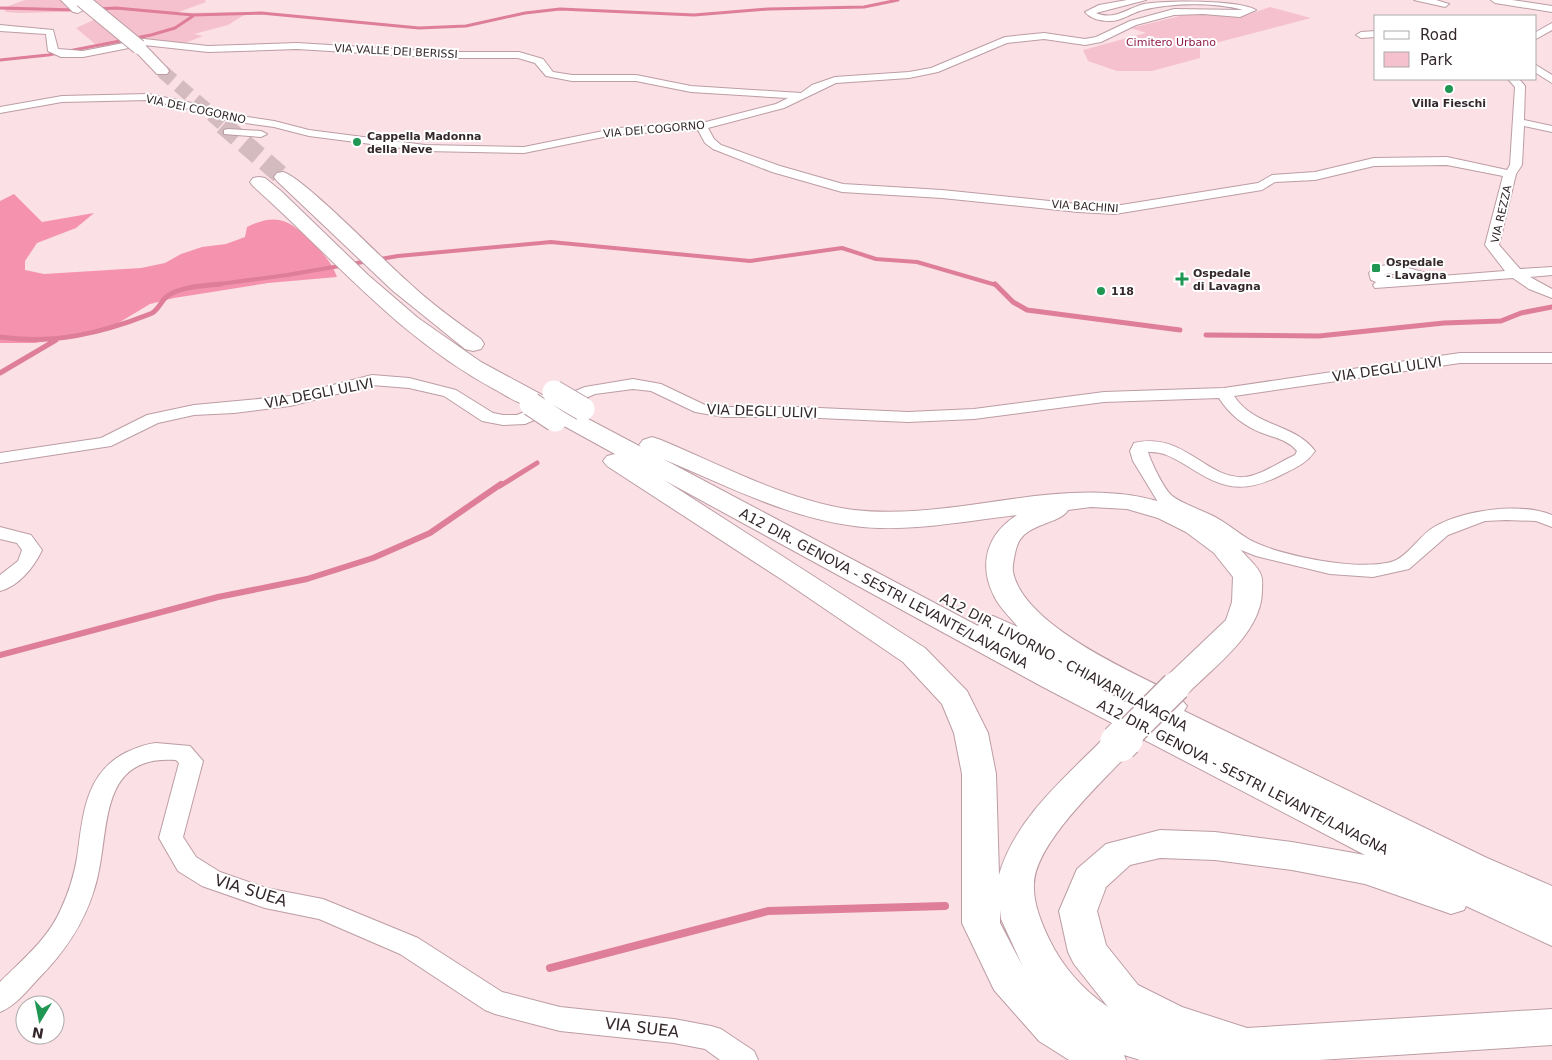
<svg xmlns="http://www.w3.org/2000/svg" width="1552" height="1060" font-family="'DejaVu Sans',sans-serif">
<rect width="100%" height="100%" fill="#fbe0e6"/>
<!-- green -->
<path fill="#f6c1ce" d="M25 0H205L206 2 176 13 249 12 228 25 194 34 203 36 180 45 161 42 101 49 76 28 98 18 101 11 19 13 6 12 3 8Z
M1270 7 1311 18 1200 47V58L1152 71H1117L1088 61 1083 50 1146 33 1131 28 1192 13 1241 17Z"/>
<!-- forest -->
<path fill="#f593ae" d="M14 194 42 222 94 213 76 228 37 243 25 261V270L44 274 141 268 165 263 181 254 202 247 226 244 245 237 247 227C279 211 292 222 315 245 325 256 332 263 337 277L268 283 174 298 150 304 115 325 36 343H0V201Z"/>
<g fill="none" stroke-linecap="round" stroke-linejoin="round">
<!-- stream-far4 -->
<path stroke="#de7e99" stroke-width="3" d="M0 8 78 10
M97 9 116 8 193 15 261 13 419 28 466 26 525 13 560 9 694 15 768 9 864 7 898 0
M0 60 48 55 151 35 175 28 193 16"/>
<!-- stream-far3 -->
<path stroke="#de7e99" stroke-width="4" d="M212 285 287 275 398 256 551 242 750 261 842 248 876 259 917 262 996 285"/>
<!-- stream-far2 -->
<path stroke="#de7e99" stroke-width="5" d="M995 284 1013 302 1027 310 1180 330
M1206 335 1319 336 1444 323 1501 321 1521 313 1552 307
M0 337C52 345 102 333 150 314 159 311 161 299 169 295 183 286 205 286 221 284
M0 373 56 340
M500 486 537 463"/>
<!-- stream-far1 -->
<path stroke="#de7e99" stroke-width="6" d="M0 655 218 597 307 579 373 558 430 533 501 484"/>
<!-- stream -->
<path stroke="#de7e99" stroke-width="8" d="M550 968 768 911 945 906"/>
<!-- highway-tunnel-far1 -->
<path stroke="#d3bbc0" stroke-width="14" stroke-dasharray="14 8" stroke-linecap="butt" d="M162 71 225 126"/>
<!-- highway-tunnel -->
<path stroke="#d3bbc0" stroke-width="19" stroke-dasharray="19 9" stroke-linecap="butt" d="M223 125 283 177"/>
<!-- minor casing -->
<g stroke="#bc9da4" stroke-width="2">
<path id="minor" d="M1127 0H1146L1096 13C1114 21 1128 8 1144 4 1166 0 1239 0 1256 10L1240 17 1203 14 1174 15 1136 25 1101 42 1085 45 1044 39 1007 43 938 72 909 78 836 83 784 108 708 128 714 139 721 145 780 166 843 184 942 190 1078 204 1115 206 1258 183 1272 175 1315 172 1374 158 1447 157 1507 170 1510 165 1515 87 1508 79H1519L1525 86 1524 120 1552 126V132L1524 126 1522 165 1516 174 1499 245 1520 269 1552 267V275L1530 277 1552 289V298L1529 289 1513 278 1375 288 1373 285 1376 282 1371 280 1369 273C1381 258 1411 269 1427 273L1428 277 1505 271 1485 245 1503 176 1447 165 1374 166 1315 180 1275 182 1262 190 1115 214 1078 212 942 198 842 192 772 172 713 149 705 143 698 130 618 134 524 153 425 151 309 136 274 127 225 120 190 109 148 100 62 102 0 113V107L62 96 148 94 197 104 227 114 274 121 309 130 425 145 524 147 618 128 702 123 776 104 788 98 691 92 636 81H572L546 76 535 63 518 58H445L297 49 208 52 144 45 83 57H61L48 51 46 34 0 31V25L53 30 58 49 83 51 144 39 208 46 297 43 445 52H519L543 59 553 72 572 75H636L691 86 801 93 812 85 835 77 909 72 931 68 1005 37 1044 33 1085 39 1096 37 1130 21 1174 9 1243 10C1213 2 1172 3 1143 10 1131 13 1122 21 1110 21 1101 21 1091 19 1085 12L1099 5ZM1388 273 1412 278 1396 279 1384 275Z
M1414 0H1436L1449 4 1445 7Z
M1491 0H1512L1552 6V12L1495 3Z
M1552 23V30L1536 39V32Z
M1376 31V37L1361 38 1356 35 1361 32Z
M1536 65 1552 75V83L1536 73Z
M228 129 261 131 267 134 261 137 224 134V130Z
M1460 353H1552V363H1460L1234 396C1255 428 1295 423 1315 451 1306 464 1295 468 1281 475 1240 496 1220 487 1184 464 1172 457 1162 451 1148 452 1151 462 1163 487 1171 495 1182 504 1202 510 1215 517 1228 524 1238 533 1250 540 1279 556 1362 572 1394 561 1409 555 1420 535 1434 527 1464 510 1520 502 1552 515V527L1536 521 1506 520 1485 521 1448 535 1409 569 1373 577 1330 574 1256 556 1236 548 1211 530 1158 502 1133 461 1130 451 1134 443C1184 431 1206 480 1245 477 1262 475 1279 462 1295 455L1297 451C1288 440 1275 438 1262 433 1244 426 1229 414 1219 398L1104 402 974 419 908 422 797 417H724L695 412 651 391 633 389 595 394 525 424 503 425 482 421 444 396 409 388 372 385 290 406 234 413 194 415 158 423 111 446 0 463V453L101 438 147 415 194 405 290 396 372 375 409 378 456 390 493 413 503 415H517L585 387 633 379 661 384 705 405 724 407H797L908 412 974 409 1104 392 1224 388Z
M0 527 31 535 42 550C34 567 19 586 0 591V575L18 561 22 550 17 543 0 539Z
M156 743 190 746 203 761 183 837 196 857 220 872 266 888 323 899 418 938 502 992 560 1007 674 1019 711 1026 721 1029 754 1051 758 1060H720L705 1049 674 1043 560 1031 495 1014 485 1010 400 954 319 919 265 908 202 886 178 871 159 838 179 763 176 760C93 754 112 838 94 890 83 926 63 954 37 980 26 992 15 1006 0 1012V982C22 960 49 938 61 909 69 892 74 875 77 858 83 817 84 773 127 752 136 748 145 744 156 743Z"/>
</g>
<!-- highway casing -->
<g stroke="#bc9da4" stroke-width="2">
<path id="highway" d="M61 0H75L85 9 78 13 73 12Z
M139 43 144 44 167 68 169 71 167 74H157L134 50 132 47Z
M283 172C303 177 384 261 406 280 429 302 455 321 481 339L484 344 481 349 473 351 465 349 392 290 277 181 274 177 277 173Z
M259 177 265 178 281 191 368 275 418 318 481 362 544 396 548 401 544 406C527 410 510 398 496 390 396 336 335 259 253 186L250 182 253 178Z
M564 409 573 411 641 447 639 445 643 440 652 437 661 440C721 465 790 502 854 510 968 523 1086 461 1194 515 1212 523 1229 535 1241 550 1247 558 1258 566 1261 575 1263 580 1262 586 1262 591 1262 632 1215 666 1187 694L1178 696 1187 706 1184 711 1487 858 1552 886V946L1466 906 1464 910 1451 914 1365 884 1292 870 1215 860 1160 858 1130 865 1106 887 1097 911 1106 945 1138 985 1182 1007 1247 1028 1552 1009V1045L1319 1060H1140L1124 1055 1126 1060H1069L1039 1041 994 990 962 923V774L954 733 942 704 903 662 784 581 607 466 603 461 607 456 615 454 555 421 552 416 555 411ZM663 459C725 485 786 517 854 526 907 533 965 521 1017 515 987 534 978 564 994 596 999 607 1010 617 1018 627L993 616 982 619 978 626ZM664 480 1043 687 1365 855 1292 842 1215 832 1160 830 1106 844 1077 869 1059 911 1068 952 1074 964 1108 1007C1083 990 1062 966 1049 939 1041 922 1033 903 1034 884 1035 843 1103 781 1131 751L1136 743 1131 735 1119 731 1107 735C1067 776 1015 818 999 875L996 774 988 733 967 691 925 648ZM1091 507 1127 509 1158 518 1186 532 1214 553 1233 577 1232 602 1226 620 1165 678 1161 687C1119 666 1023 622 1013 572 1012 566 1015 552 1017 546 1024 523 1061 524 1068 510ZM1102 684 1133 700 1131 705 1095 686ZM1000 910 1001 919 1023 967 1000 923Z"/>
</g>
<!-- minor -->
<use href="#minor" fill="#fff" fill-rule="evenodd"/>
<!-- highway -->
<use href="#highway" fill="#fff" fill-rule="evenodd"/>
<!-- highway-bridge-far3 casing -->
<g stroke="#bc9da4" stroke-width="16" stroke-linecap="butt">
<path id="highway-bridge-far3" d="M82 0 139 47"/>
</g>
<!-- highway-bridge-far2 casing -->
<g stroke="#bc9da4" stroke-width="25" stroke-linecap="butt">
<path id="highway-bridge-far2" d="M554 392 583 409
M531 404 555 420"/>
</g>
<!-- highway-bridge-far1 casing -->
<g stroke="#bc9da4" stroke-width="32" stroke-linecap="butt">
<path id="highway-bridge-far1" d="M1123 739 1176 686"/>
</g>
<!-- highway-bridge casing -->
<g stroke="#bc9da4" stroke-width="40" stroke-linecap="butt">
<path id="highway-bridge" d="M1119 743 1124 738"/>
</g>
<!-- highway-bridge-far3 -->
<use href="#highway-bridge-far3" stroke="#fff" stroke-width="14"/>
<!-- highway-bridge-far2 -->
<use href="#highway-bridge-far2" stroke="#fff" stroke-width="23"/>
<!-- highway-bridge-far1 -->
<use href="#highway-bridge-far1" stroke="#fff" stroke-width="29"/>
<!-- highway-bridge -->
<use href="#highway-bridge" stroke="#fff" stroke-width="38"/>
</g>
<!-- markers -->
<g fill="#1f9652" stroke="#fff" stroke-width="2">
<circle cx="1449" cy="89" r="5"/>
<circle cx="357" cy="142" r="5"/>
<rect x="1371" y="263" width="10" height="10" rx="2.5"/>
<path d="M1179.5 271.5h5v5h5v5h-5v5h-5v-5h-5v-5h5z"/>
<circle cx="1101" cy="291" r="5"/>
</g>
<g text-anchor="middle" stroke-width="4" stroke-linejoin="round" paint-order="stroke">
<!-- far-park labels -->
<g font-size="11" fill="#8f1d4a" stroke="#fff">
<text x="1171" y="46">Cimitero Urbano</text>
</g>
<!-- far-street labels -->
<g font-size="11" fill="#34282a" stroke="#fff">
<text transform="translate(396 51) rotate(3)" y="4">VIA VALLE DEI BERISSI</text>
<text transform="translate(196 109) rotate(12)" y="4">VIA DEI COGORNO</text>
<text transform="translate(654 129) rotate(-5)" y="4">VIA DEI COGORNO</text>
<text transform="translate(1085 206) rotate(4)" y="4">VIA BACHINI</text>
<text transform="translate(1501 214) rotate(-77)" y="4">VIA REZZA</text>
</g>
<!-- far-poi labels -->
<g font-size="11" font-weight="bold" fill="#34282a" stroke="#fff" text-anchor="start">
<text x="1449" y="107" text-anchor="middle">Villa Fieschi</text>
<text x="367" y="140">Cappella Madonna<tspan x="367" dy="13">della Neve</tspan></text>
<text x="1386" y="266">Ospedale<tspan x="1386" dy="13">- Lavagna</tspan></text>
<text x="1193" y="277">Ospedale<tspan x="1193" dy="13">di Lavagna</tspan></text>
<text x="1111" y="295">118</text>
</g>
<!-- street labels -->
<g font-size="14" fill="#34282a" stroke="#fff">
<text transform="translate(1387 369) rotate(-8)" y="5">VIA DEGLI ULIVI</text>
<text transform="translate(319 393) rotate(-11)" y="5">VIA DEGLI ULIVI</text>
<text transform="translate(762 411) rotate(2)" y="5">VIA DEGLI ULIVI</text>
<text transform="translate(884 588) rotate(28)" y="5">A12 DIR. GENOVA - SESTRI LEVANTE/LAVAGNA</text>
<text transform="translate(1064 662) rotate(28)" y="5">A12 DIR. LIVORNO - CHIAVARI/LAVAGNA</text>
<text transform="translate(1243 777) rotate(27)" y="5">A12 DIR. GENOVA - SESTRI LEVANTE/LAVAGNA</text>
</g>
<!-- near-street labels -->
<g font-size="16" fill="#34282a" stroke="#fff">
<text transform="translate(251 890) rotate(17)" y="6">VIA SUEA</text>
<text transform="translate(642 1027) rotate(7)" y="6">VIA SUEA</text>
</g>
</g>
<!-- legend -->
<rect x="1374" y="15" width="162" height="65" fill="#ffffff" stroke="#aea9aa"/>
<rect x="1384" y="31" width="25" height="8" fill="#ffffff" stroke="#aea9aa"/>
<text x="1420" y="40" font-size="15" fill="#34282a">Road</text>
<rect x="1384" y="52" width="25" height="15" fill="#f6c1ce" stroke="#aea9aa"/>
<text x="1420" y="65" font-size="15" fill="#34282a">Park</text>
<!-- north arrow -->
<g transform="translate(40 1020) rotate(190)"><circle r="24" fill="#ffffff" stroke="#aea9aa"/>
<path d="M0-4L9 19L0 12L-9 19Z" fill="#1f9652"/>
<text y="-8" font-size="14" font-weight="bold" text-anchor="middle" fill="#34282a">N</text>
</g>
</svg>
